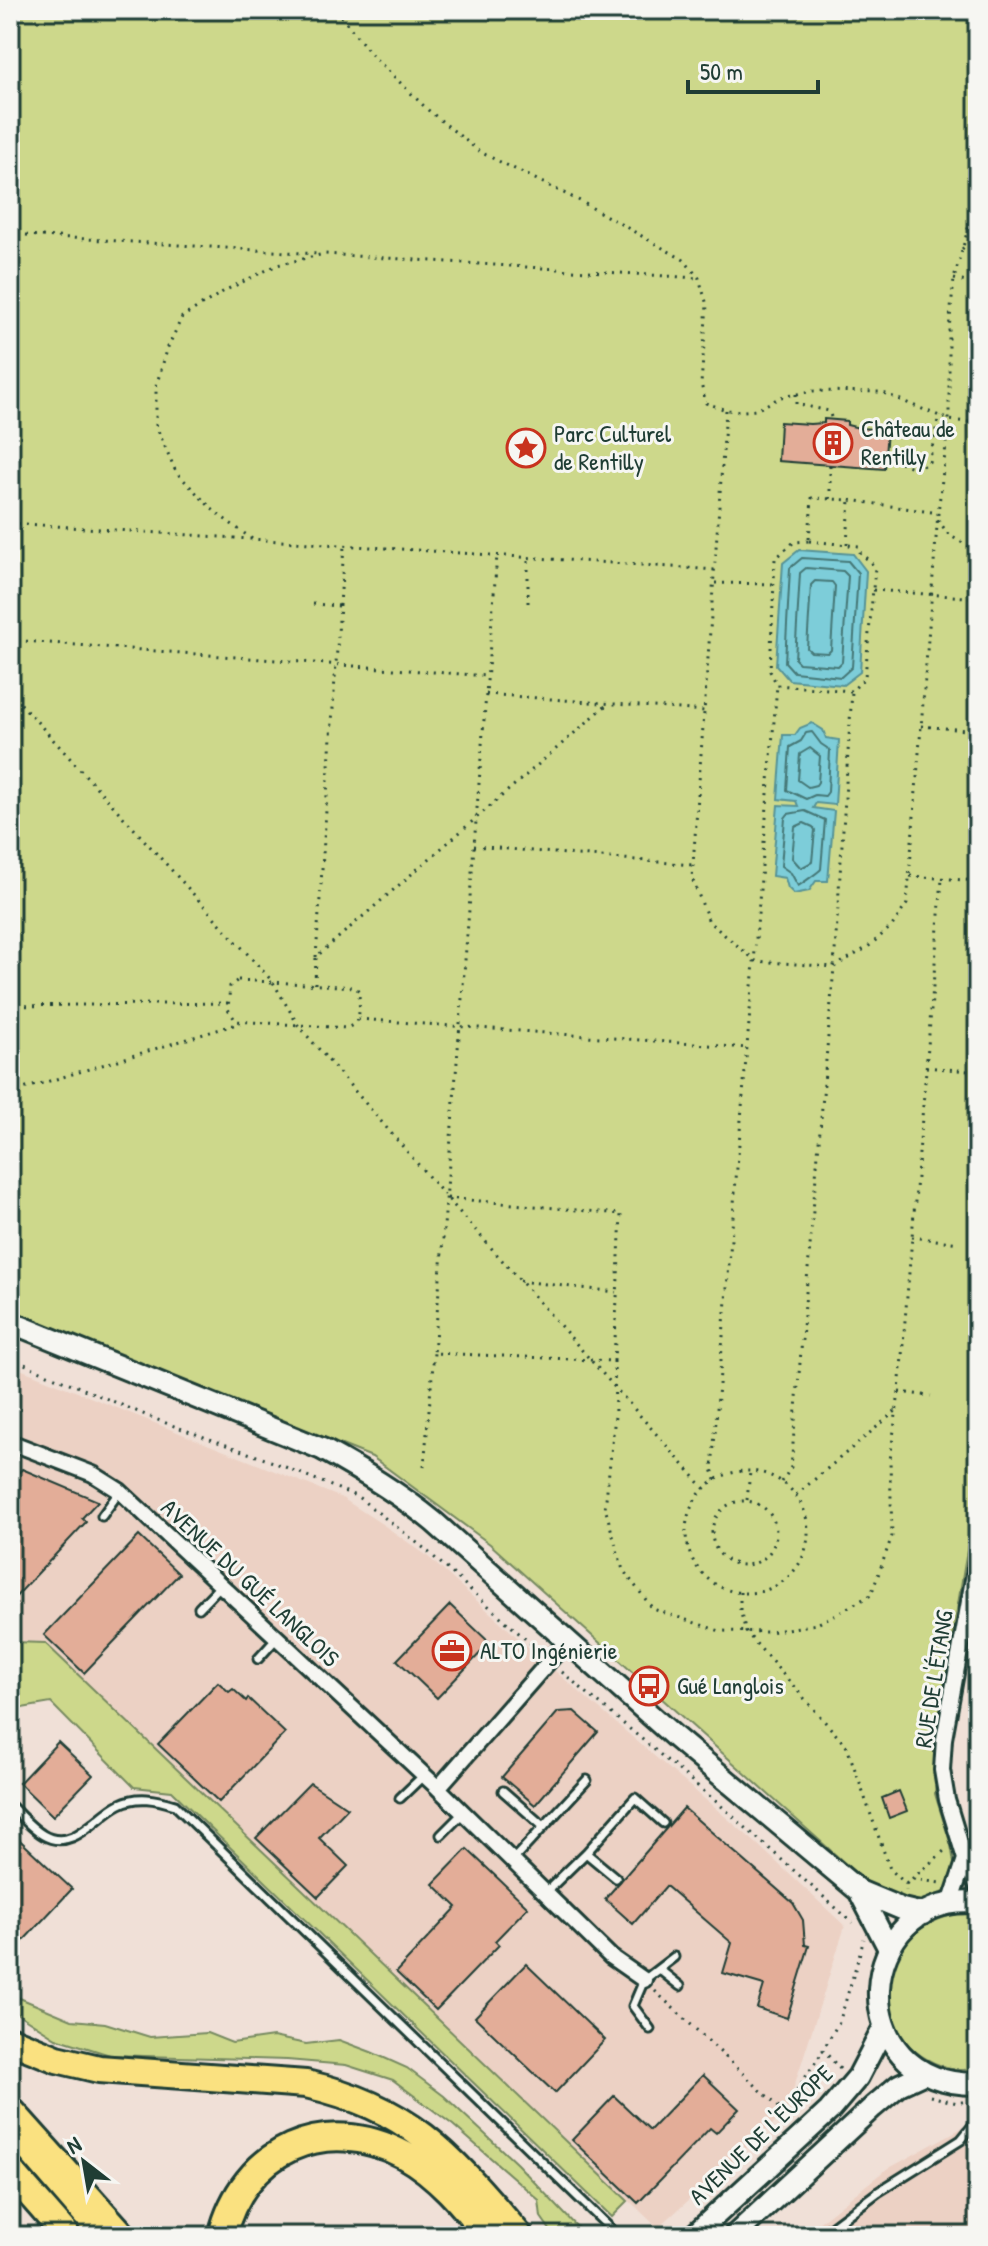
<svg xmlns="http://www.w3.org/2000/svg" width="988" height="2246" font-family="'Patrick Hand',sans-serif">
<rect width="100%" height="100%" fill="#f0e0d7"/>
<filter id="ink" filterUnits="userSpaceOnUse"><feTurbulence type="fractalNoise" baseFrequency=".0125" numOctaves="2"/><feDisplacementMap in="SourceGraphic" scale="16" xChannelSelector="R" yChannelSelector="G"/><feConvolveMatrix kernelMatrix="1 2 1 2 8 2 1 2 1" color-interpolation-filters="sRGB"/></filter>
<g filter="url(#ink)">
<!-- built -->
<path fill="#ecd1c4" d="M10 1365 342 1498 385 1526 426 1555 548 1665 756 1843 845 1926 786 2112 658 2228 45 1644 10 1643Z
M978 2119V2236H802L884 2171Z"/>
<!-- green -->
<path fill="#cdd88b" stroke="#768a60" stroke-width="2" d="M10 10H978V1485L942 1699 935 1794 951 1845 955 1869 948 1891C910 1911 890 1899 858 1875L490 1544 372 1457 10 1314Z
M13 1642 45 1643 628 2201 612 2217 172 1791 134 1787 51 1703 10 1710V1644Z
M957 1914H978V2070C871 2076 854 1935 957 1914Z
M10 1994 72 2020 105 2023 150 2037 207 2033 232 2043 273 2037 306 2044 339 2040 371 2052 407 2068 444 2096 517 2164 582 2232 579 2236 553 2234 541 2217 539 2200 453 2125 393 2080 346 2065 287 2060 110 2055 56 2038 10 2009Z"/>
<!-- water -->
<path fill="#7dcdd9" stroke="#579397" stroke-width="2" d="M799 550 853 554 866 571 860 672 843 685 789 680 776 665 783 563Z
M812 723 823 730 826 738 839 740 835 805 816 803 813 808 834 811 828 881H816L809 891 794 894 788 888 785 878 772 876 778 805 798 806 796 801 778 799 783 735H795L800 728Z"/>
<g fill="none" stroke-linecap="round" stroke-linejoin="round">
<!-- shore -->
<path stroke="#457776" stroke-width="2" d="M802 558 848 561 858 573 852 667 841 677 794 672 785 662 790 568Z
M806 568 843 571 848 576 842 662 838 666 799 663 795 659 800 573Z
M815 581 832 582 835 586 831 650 828 653 811 652 807 648 811 585Z
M812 732 821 744 830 750 828 792 825 796 815 795 806 799 787 790 790 747 801 741 806 733Z
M810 748 820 756 818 782 816 785 808 787 798 780 800 754Z
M805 811 825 820 821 869C820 871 800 885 798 886L791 873 781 866 785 818 788 814Z
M804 823 813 827 815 830 812 862 801 868 792 858 795 827Z"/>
</g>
<!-- building -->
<path fill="#e3ad98" stroke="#1f3d34" stroke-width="2" d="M824 419 847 421V425L859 428 887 430 884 469 778 461 780 422 810 424 824 423Z
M22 1469 98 1501 82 1518 86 1522 10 1603V1482Z
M139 1536 179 1574 84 1673 44 1635Z
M450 1605 490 1643 437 1698 397 1660Z
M218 1682 229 1692 233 1689 246 1701 248 1698 285 1733 219 1802 158 1744Z
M574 1711 598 1732 535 1805 502 1777 558 1712Z
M58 1742 93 1775 53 1816 19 1783Z
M310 1783 348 1808 319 1838 348 1866 318 1897 256 1838Z
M899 1791 907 1811 889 1818 882 1798Z
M684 1808 793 1903 803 1920 805 1945 809 1946 787 2018 757 2008 764 1985 723 1973 732 1943 666 1886 633 1924 605 1899Z
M10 1831 72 1889 23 1941 10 1929Z
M467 1849 528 1907 495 1941 499 1945 436 2010 396 1972 457 1907 433 1884Z
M526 1964 605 2040 555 2093 475 2017Z
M703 2075 739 2109 716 2133 710 2128 638 2203 572 2140 614 2096 650 2130Z"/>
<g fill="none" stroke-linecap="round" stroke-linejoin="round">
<!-- service casing -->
<g stroke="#1f3d34" stroke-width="13">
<path id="service" d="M102 1516 120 1491
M199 1608 221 1585
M258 1659 277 1638
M503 1791 544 1827
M400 1798 423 1776
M10 1805C20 1815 31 1828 43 1835 73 1853 97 1815 120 1804 138 1795 156 1799 175 1805L618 2236
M441 1835 462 1814
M586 1853 616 1878
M513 1860 587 1780
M545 1893 586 1853 635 1798 663 1823
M660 1970 680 1986
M650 2029 633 2006 644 1980 674 1957
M819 2236 878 2192 961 2140 974 2124 978 2106"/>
</g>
<!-- minor casing -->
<g stroke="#1f3d34" stroke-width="20">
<path id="minor" d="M10 1442 93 1474 120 1491 438 1788 611 1957 644 1980
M978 1552 944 1739 942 1770 947 1800 965 1859 978 1888
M438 1788 567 1641
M950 1904 965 1859"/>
</g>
<!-- secondary casing -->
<g stroke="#1f3d34" stroke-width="26">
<path id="secondary" d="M10 1322 322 1449C362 1471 399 1493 434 1522L676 1738 859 1891 902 1909 923 1914
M859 1891 889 1949
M978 1903C854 1890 838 2086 978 2084
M693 2236 829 2111 858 2077 884 2027
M734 2236 873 2107 899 2085 925 2073"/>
</g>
<!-- primary casing -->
<g stroke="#1f3d34" stroke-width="28">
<path id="primary" d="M10 2129 102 2236"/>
</g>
<!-- motorway casing -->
<g stroke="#1f3d34" stroke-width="32">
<path id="motorway" d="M10 2040 57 2059 99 2069 306 2084C412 2108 451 2157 519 2236
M10 2110 123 2236
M10 2171 67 2236
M222 2236C243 2150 325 2112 404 2155 438 2174 464 2205 488 2236"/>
</g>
<!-- path -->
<path stroke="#1f3d34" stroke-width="3" stroke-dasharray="2 6" stroke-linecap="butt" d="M336 10 372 55 428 110 480 152 580 201 684 260 699 278 707 305 701 384 706 403 726 410 744 411 756 410 781 397 813 391 881 392 949 420 978 423
M10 234 318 254
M962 249 978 234
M954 279 978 285
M796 394V404L829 411 832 420
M726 410 692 878 709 922 756 961 834 967 868 947 892 926 907 904 938 513 949 420V329L954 279 978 193
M885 457 917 469 929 462 939 415
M830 499V465
M938 520 949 535 978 552
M10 523 716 570
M252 539 215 512 176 472 156 426V386L168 347 182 317 226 290 277 265 324 254 697 278
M809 539 812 498 850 500 938 513
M809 541 859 546 860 552 875 567 865 677 852 691 777 685 770 671 775 559 794 542Z
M847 544 850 500
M715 583 775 584
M873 590 978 598
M528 603V557
M313 604 339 606
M10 640 487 676
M10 692 273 982 298 1025 447 1198 705 1489
M486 694 705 711
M921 726 978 731
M474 846 693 865
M910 876 978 881
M316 957 344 546
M238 980 355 987 359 991C359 1006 363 1023 346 1028L236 1021 228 1009 230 986Z
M315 984 316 957 609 703
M10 1006 229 1003
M358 1019 748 1048
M926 1067 978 1072
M10 1093 240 1023
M447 1198 621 1214 614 1361 434 1353 497 555
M912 1237 959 1243
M520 1281 616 1292
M10 1358 155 1419 273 1462 358 1497 425 1549 539 1651
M614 1361 615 1416 605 1508 623 1570 653 1609 720 1631 769 1632 817 1624 871 1595 892 1536 890 1460 899 1392 942 879
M899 1392 931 1396
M424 1467 434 1353
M686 1532a61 61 0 1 1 122 0a61 61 0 1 1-122 0Z
M716 1480 712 1469 777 685
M782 1482 791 1467 834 967 852 691
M796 1495 897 1410
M747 1500 750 1472
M712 1533a32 32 0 1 1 64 0a32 32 0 1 1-64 0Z
M740 1592V1610L746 1632 847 1747 890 1869 906 1884V1891
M562 1672 719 1804 853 1923
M913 1879 941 1883
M906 1884 944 1851
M655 1991 783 2111 823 2051
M840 2069 823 2050 840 2020 864 1939
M930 2096 957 2103 966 2101"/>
<!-- service -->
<use href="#service" stroke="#f6f6f2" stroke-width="7"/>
<!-- minor -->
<use href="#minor" stroke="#f6f6f2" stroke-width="14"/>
<!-- secondary -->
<use href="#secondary" stroke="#f6f6f2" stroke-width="20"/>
<!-- primary -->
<use href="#primary" stroke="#fae180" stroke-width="22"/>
<!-- motorway -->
<use href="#motorway" stroke="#fae180" stroke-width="26"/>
</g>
</g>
<!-- icons -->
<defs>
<g id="building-ring" transform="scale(2)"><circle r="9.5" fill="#f6f6f2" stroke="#c8321e" stroke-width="1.5"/><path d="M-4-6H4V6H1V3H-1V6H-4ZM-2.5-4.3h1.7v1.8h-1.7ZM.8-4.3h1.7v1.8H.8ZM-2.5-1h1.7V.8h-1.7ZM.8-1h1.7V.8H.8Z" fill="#c8321e"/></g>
<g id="sight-ring" transform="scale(2)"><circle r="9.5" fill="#f6f6f2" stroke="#c8321e" stroke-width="1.5"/><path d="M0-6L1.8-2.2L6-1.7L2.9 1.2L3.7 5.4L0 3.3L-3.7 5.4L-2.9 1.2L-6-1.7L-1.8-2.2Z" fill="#c8321e"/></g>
<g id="office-ring" transform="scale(2)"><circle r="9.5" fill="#f6f6f2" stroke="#c8321e" stroke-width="1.5"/><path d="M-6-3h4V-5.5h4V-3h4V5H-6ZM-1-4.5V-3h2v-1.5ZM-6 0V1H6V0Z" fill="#c8321e"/></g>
<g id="bus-ring" transform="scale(2)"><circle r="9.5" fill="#f6f6f2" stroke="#c8321e" stroke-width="1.5"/><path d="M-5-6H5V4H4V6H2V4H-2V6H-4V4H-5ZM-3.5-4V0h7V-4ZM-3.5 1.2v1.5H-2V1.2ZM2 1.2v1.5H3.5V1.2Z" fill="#c8321e"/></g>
</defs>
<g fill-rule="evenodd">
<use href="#building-ring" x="833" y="443"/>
<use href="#sight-ring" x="526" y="448"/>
<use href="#office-ring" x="452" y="1651"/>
<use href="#bus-ring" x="649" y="1686"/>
</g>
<g text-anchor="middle" stroke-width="6" stroke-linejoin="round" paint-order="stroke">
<!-- poi labels -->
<g font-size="24" fill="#1f3d34" stroke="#f6f6f2" text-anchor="start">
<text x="861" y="437">Château de<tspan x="861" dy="28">Rentilly</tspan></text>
<text x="554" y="442">Parc Culturel<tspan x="554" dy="28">de Rentilly</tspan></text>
<text x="480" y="1659">ALTO Ingénierie</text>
<text x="677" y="1694">Gué Langlois</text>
</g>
<!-- street labels -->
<g font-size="24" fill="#1f3d34" stroke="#f6f6f2">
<text transform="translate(250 1583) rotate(43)" y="8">AVENUE DU GUÉ LANGLOIS</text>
<text transform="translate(934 1679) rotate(-81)" y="8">RUE DE L'ÉTANG</text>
<text transform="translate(761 2135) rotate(-44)" y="8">AVENUE DE L'EUROPE</text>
</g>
</g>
<!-- margin -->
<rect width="988" height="2246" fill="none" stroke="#f6f6f2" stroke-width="40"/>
<rect x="20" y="20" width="948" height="2206" fill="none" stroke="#1f3d34" stroke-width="3" filter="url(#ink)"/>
<!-- north arrow -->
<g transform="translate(84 2162) rotate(329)" stroke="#f6f6f2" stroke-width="6" paint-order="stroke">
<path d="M0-6L14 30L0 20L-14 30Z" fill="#1f3d34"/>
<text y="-12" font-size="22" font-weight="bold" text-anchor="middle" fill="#1f3d34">N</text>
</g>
<!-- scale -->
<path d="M688 80v12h130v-12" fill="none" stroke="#1f3d34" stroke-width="4"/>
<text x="700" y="80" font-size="24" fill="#1f3d34" stroke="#f6f6f2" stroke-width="6" paint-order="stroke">50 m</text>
</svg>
